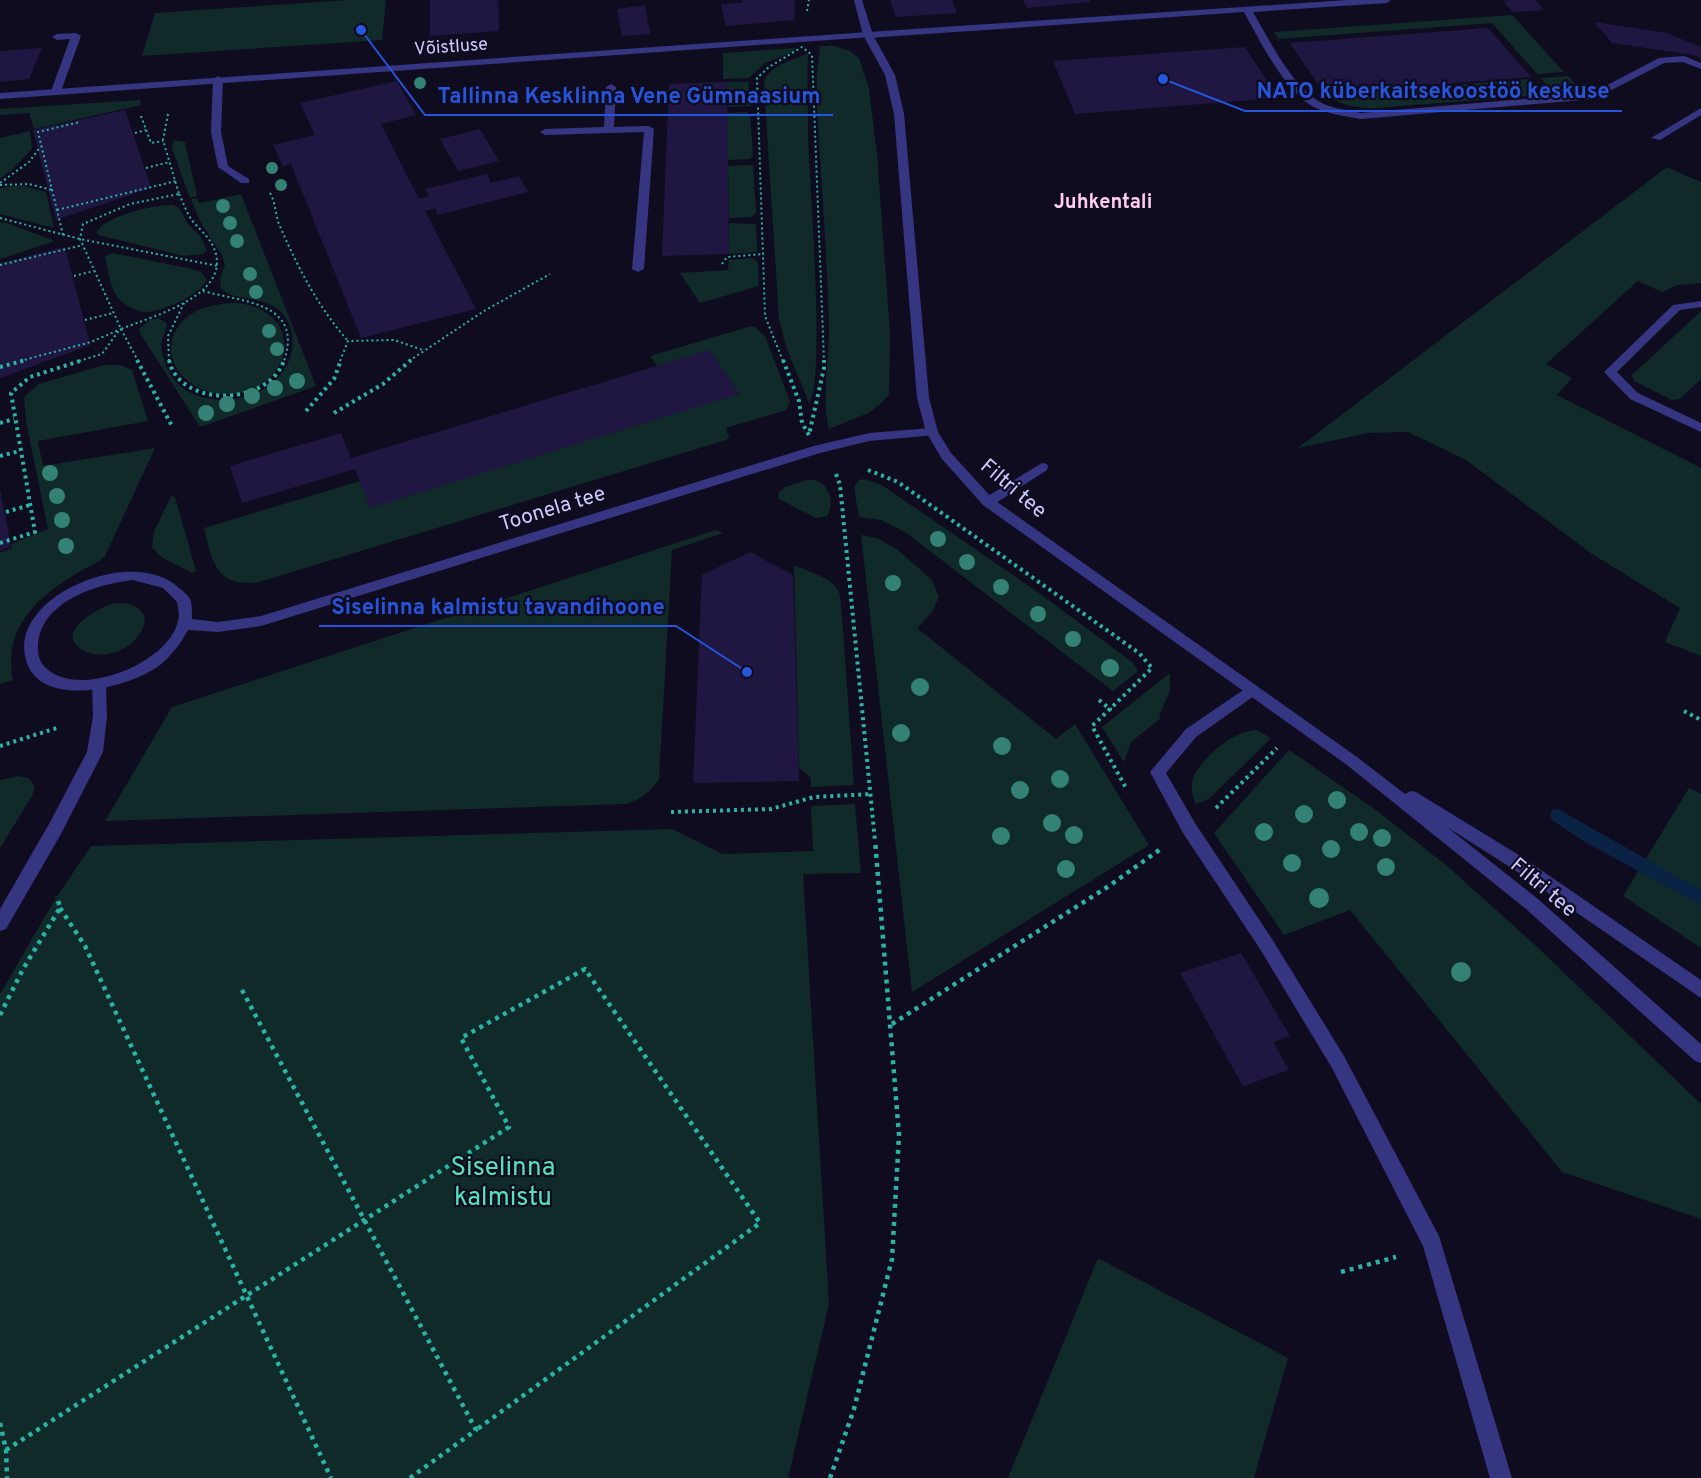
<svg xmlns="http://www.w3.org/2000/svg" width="1701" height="1478" font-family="Overpass,sans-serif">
<rect width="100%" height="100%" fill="#0f0c20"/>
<!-- green -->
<path fill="#0f2a28" d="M349 0H386L382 40 142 56 155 13Z
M1512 15 1564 72 1537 74 1492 23 1278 39 1274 32Z
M820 46H834L850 51 859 58 869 89 877 154 890 333 889 394 882 403 868 413 829 429C821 401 830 356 829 324 827 252 821 180 817 108V74Z
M796 48 793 52 765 63 749 78 723 79V53Z
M808 53C807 81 808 108 808 135 809 174 826 384 809 403L787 349 779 319 764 85C765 65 794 61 808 53Z
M1568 76 1582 92 1554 94 1541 78Z
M1529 79 1542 95 1375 108C1358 108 1341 106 1327 95Z
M727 82H748L751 106 728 107Z
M140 100 141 105 34 129 29 113 0 115V109Z
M746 112 750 114 753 156 749 159 728 160 727 113Z
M30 131 32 149 13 169 0 179V138Z
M173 140 185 142 197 196 190 198 172 148Z
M747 165 753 166 756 213 752 217 729 218 728 166Z
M1667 167 1701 182V283L1678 285 1662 292 1638 281 1546 364 1572 378 1557 395 1701 468V656L1665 642 1680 608 1592 554 1466 460 1408 432 1368 433 1298 448Z
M12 186H24L46 192 54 228 0 214V188Z
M241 194 316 386 200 427 140 333 139 329 150 320 158 318 167 323C167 330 163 334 162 341 160 347 163 357 165 363 184 421 284 406 292 349 294 339 291 327 286 318 268 292 234 304 221 288L220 278 225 265 222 255 201 223 191 199 197 198 199 203Z
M173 205 179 208 188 224 201 237 207 251 203 254 184 256 98 235 97 232C104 216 156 204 173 205Z
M0 222 7 223 55 241 0 259Z
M729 223 756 224 757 252 729 254Z
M113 253 192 269 201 272 207 280C199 295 163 312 146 312 138 312 126 306 120 300 110 290 108 270 105 256Z
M752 258 758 262 759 286 700 303 680 273 728 270 729 260Z
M237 303C318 313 285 408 213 393 180 386 156 351 182 322 195 307 219 303 237 303Z
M1701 311V379L1680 399 1672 400 1634 381 1632 375Z
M748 327H755L765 336 790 402 786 410 726 428 729 437 726 440 259 582C217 588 212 563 204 528L360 481 739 394 710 351 657 366 650 356Z
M104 365H121L132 370 148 421 38 441 43 466 155 448 105 556 99 561C56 584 0 617 13 680L0 684V553L12 548 11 544 48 529 26 421 24 397 39 384Z
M865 479 882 485 1039 593 1132 662 1138 671 1113 691 905 532 881 520 859 517 854 487 859 480Z
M807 480C826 478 837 499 827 516L816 518 779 499 778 493 785 487Z
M171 496 175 497 196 571 193 573 161 557 152 547 154 532Z
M716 530 723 533 672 550 659 779C650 793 641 799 626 804L105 821 172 707Z
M861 535 877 538 898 550 932 580 939 597 932 612 917 628 1056 739 1075 724 1149 845 912 992Z
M794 565C806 571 834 578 839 592 841 599 841 609 842 616L854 785 811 787V778L799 768Z
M115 603C129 603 138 604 145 617 145 644 106 664 83 650 52 633 99 607 115 603Z
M1170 673V691L1159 716 1161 718 1131 742 1124 762 1102 727Z
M1257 730 1271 738 1209 799 1196 804C1192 796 1190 785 1194 776 1204 756 1233 731 1257 730Z
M1289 750 1376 810 1446 865 1534 944 1701 1104V1219L1562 1172 1350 910 1284 935 1214 833Z
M18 776 28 778 35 786 32 796 0 848V780Z
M1689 788 1701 794V948L1623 896Z
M855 804 861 873 803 874 829 1304 788 1478H0V994L54 901 91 846 672 829 723 854 813 851 811 806Z
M1098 1258 1288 1358 1254 1478H1008Z"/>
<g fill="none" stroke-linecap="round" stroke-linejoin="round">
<!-- stream -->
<path fill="#0a2345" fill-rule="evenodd" d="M1558 809 1701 890V905L1585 842 1552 820 1550 815 1552 810Z"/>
</g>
<!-- building -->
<path fill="#1f1741" d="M430 0H498L499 31 430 36Z
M742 0H795L794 20 726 26 721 4 742 3Z
M890 0H952L957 13 896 17Z
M1023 0H1090V2L1027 8Z
M1511 0H1535L1544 10 1513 12 1503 1Z
M645 5 650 34 622 36 617 9Z
M1594 22 1667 33 1701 47V58L1694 55 1612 43Z
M1488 28 1531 77 1324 93 1290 43Z
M1245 47 1278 98 1075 114 1053 61Z
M42 48 29 79 0 82V51Z
M397 81 416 115 381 124 419 199 429 196 425 189 487 174 491 183 519 176 528 192 438 215 435 208 425 211 476 309 361 338 291 164 283 166 273 145 315 135 300 103Z
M727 82 729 254 662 256 669 84Z
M125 110 151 188 56 220 33 130Z
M480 129 499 161 458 171 440 139Z
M65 247 90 345 0 378V263Z
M710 350 739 394 370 508 355 469 242 503 230 466 341 433 351 458Z
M0 489 11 546 0 551Z
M750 552 793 575 799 781 693 783 702 575Z
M1241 953 1290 1036 1273 1042 1289 1070 1243 1086 1180 973Z"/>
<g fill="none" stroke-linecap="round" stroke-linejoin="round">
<!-- path-far2 -->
<path stroke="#29b4a8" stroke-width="2" stroke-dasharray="2 3" stroke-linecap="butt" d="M807 11 809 0
M168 114 163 140 179 194
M141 116 151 143 163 141
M135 133 146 130
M146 168 170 162
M0 183 29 162 41 146
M0 185 29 184 52 190
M270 193C276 203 275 214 279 224 297 266 318 307 348 341
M179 194C183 202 186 211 191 219 197 227 207 235 212 244 238 294 155 315 121 329L80 239 83 224 130 204Z
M57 210 176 181
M0 218 80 239 218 266
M63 235 38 132 80 122
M722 264 727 257 764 254
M0 265 83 245
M74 276 94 271
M203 291C242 302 304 302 284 361
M85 320 113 313
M121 329 138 361
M20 361 91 342 121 329
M79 361 102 354 120 329
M169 361 168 336 184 303
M340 361 348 341 394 340 423 350
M409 361 484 311 550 274
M783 361 765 316 757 78 769 67 802 47 812 55 824 361"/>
<!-- path-far1 -->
<path stroke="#29b4a8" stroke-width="4" stroke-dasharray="3 4" stroke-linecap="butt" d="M137 360 173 428
M169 360C179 408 269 407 284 360
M783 360 799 401 802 423 809 435 824 368V360
M0 367 26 360
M306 411 334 379 341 360
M334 413 383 384 411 360
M0 423 14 419
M0 456 20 451
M868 470 898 482 1139 653 1152 668 1110 709
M836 474 840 485 875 841
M6 512 30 505
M0 543 35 532 11 393 30 377 83 360
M1099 700 1110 709 1092 726 1126 788
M1684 711 1701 720
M0 746 60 727
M1216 808 1277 748
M671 812 771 809 814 797 871 794"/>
<!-- path -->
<path stroke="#29b4a8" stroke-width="4.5" stroke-dasharray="4 5" stroke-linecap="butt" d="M60 908 85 946 331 1478
M242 990 476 1430 410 1478
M0 1015 23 969 60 908 57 896
M892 1024 1109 886 1162 848
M1341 1272 1396 1257
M0 1423 6 1450 7 1478
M6 1450 509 1127 461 1038 585 969 760 1223 476 1430
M830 1478 854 1409 892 1259 899 1135 875 840"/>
<!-- service -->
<path fill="#363581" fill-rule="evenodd" d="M1347 0H1391L1387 3 1253 12C1269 40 1292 86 1320 102 1332 109 1348 110 1361 113L1592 93 1659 58 1684 56 1701 63V69L1683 62 1664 63 1594 99 1361 119C1345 116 1326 114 1312 106 1283 88 1260 41 1244 12L868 38 863 35 868 32Z
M76 33 81 36 61 91 53 93 51 91 70 39 57 40 52 37 57 34Z
M218 76 223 79 221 132 228 166 249 179V183H241L218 167 211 132 213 79Z
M611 84 616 87 614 127 649 126 654 129 644 269 638 272 632 269 644 132 545 135 540 132 545 129 604 127 606 87Z
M1701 108V115L1660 140 1651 138Z
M1701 301V307L1680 310 1617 372 1638 393 1701 423V432L1630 399 1604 372 1673 305Z
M1042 463 1047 464 1048 467 1047 470 993 505H983L981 502 983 499Z
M99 679 104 681 106 685 107 716 103 752 61 834 6 929 0 931V909L49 824 87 752 93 716 92 685 94 681Z
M1252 684 1257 686 1259 690 1257 694 1196 737 1166 773 1195 823 1272 939 1344 1056 1439 1236 1512 1478H1490L1423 1246 1332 1068 1260 949 1183 833 1150 772 1186 729Z"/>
<!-- minor -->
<path fill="#363581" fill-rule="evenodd" d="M868 32 873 35 871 37 0 99V93Z
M932 428 936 429 938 432 936 435 869 441 820 453 261 626 218 632 188 630C181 643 172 655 160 665 131 687 48 709 28 666 0 599 133 543 179 588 183 591 189 596 191 601 192 607 192 614 192 619L218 622 261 616 814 446 869 433ZM133 580 163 588 177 602C178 608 180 615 178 621 169 662 86 696 51 672 41 665 37 657 38 645 41 601 97 584 133 580Z"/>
<!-- tertiary -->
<path fill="#363581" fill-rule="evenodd" d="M854 0H862L873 35 895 75 904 114 929 398 938 432 951 453 993 499 1357 757 1405 794 1411 791 1416 792 1522 857 1701 980V998L1510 867 1447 827 1538 899 1701 1044V1063L1695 1061 1526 909 1347 765 983 505 942 459 926 432 917 398 894 114 885 75 863 35Z"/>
</g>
<!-- trees -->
<g fill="#348275">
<circle cx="420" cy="83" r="6"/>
<circle cx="272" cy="168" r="6"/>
<circle cx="281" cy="185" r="6"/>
<circle cx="223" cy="206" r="7"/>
<circle cx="230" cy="223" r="7"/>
<circle cx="237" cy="241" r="7"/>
<circle cx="250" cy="274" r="7"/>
<circle cx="256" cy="292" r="7"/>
<circle cx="269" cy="331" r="7"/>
<circle cx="277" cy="349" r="7"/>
<circle cx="297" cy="381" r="8"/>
<circle cx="275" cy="388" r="8"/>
<circle cx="252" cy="396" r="8"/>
<circle cx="227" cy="404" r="8"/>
<circle cx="206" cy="413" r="8"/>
<circle cx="50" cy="473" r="8"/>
<circle cx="57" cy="496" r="8"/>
<circle cx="62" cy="520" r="8"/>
<circle cx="938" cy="539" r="8"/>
<circle cx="66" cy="546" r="8"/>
<circle cx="967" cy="562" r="8"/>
<circle cx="893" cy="583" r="8"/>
<circle cx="1001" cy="587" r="8"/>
<circle cx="1038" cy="614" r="8"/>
<circle cx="1073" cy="639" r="8"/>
<circle cx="1110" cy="668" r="9"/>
<circle cx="920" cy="687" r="9"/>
<circle cx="901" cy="733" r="9"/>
<circle cx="1002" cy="746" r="9"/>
<circle cx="1060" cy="779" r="9"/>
<circle cx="1020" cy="790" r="9"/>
<circle cx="1337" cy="800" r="9"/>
<circle cx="1304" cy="814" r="9"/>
<circle cx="1052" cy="823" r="9"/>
<circle cx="1264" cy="832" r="9"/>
<circle cx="1359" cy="832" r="9"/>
<circle cx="1074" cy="835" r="9"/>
<circle cx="1001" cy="836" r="9"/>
<circle cx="1382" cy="838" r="9"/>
<circle cx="1331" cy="849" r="9"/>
<circle cx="1292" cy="863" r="9"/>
<circle cx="1386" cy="867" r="9"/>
<circle cx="1066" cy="869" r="9"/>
<circle cx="1319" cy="898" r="10"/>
<circle cx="1461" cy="972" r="10"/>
</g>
<g text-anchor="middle" stroke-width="4.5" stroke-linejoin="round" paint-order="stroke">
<!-- far-street labels -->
<g font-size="18" fill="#cfcbff" stroke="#0f0c20">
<text transform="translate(451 46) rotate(-4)" y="6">Võistluse</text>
</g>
<!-- far-quarter labels -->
<g font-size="20" font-weight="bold" fill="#ffcdee" stroke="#0f0c20">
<text x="1103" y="208">Juhkentali</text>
</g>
<!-- street labels -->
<g font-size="21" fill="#cfcbff" stroke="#0f0c20">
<text transform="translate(1014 488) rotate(40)" y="7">Filtri tee</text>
<text transform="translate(552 508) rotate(-17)" y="7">Toonela tee</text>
<text transform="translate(1544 887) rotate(40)" y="7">Filtri tee</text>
</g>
<!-- near-park labels -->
<g font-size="26" fill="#53e2ba" stroke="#0f0c20">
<text x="503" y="1175">Siselinna<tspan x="503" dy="30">kalmistu</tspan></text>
</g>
</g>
<!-- callouts -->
<path fill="none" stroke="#2654da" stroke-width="2" d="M1163 79L1245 111H1622M361 30L425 115H833M747 672L676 626H319"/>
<g fill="#2654da" stroke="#0f0c20" stroke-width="2">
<circle cx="1163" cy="79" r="6"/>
<circle cx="361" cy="30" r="6"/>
<circle cx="747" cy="672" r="6"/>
</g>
<g font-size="22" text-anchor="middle" font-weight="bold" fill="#2654da" stroke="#0f0c20" stroke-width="4.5" stroke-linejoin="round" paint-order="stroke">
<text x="1433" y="98">NATO küberkaitsekoostöö keskuse</text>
<text x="629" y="103">Tallinna Kesklinna Vene Gümnaasium</text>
<text x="498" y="614">Siselinna kalmistu tavandihoone</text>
</g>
</svg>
